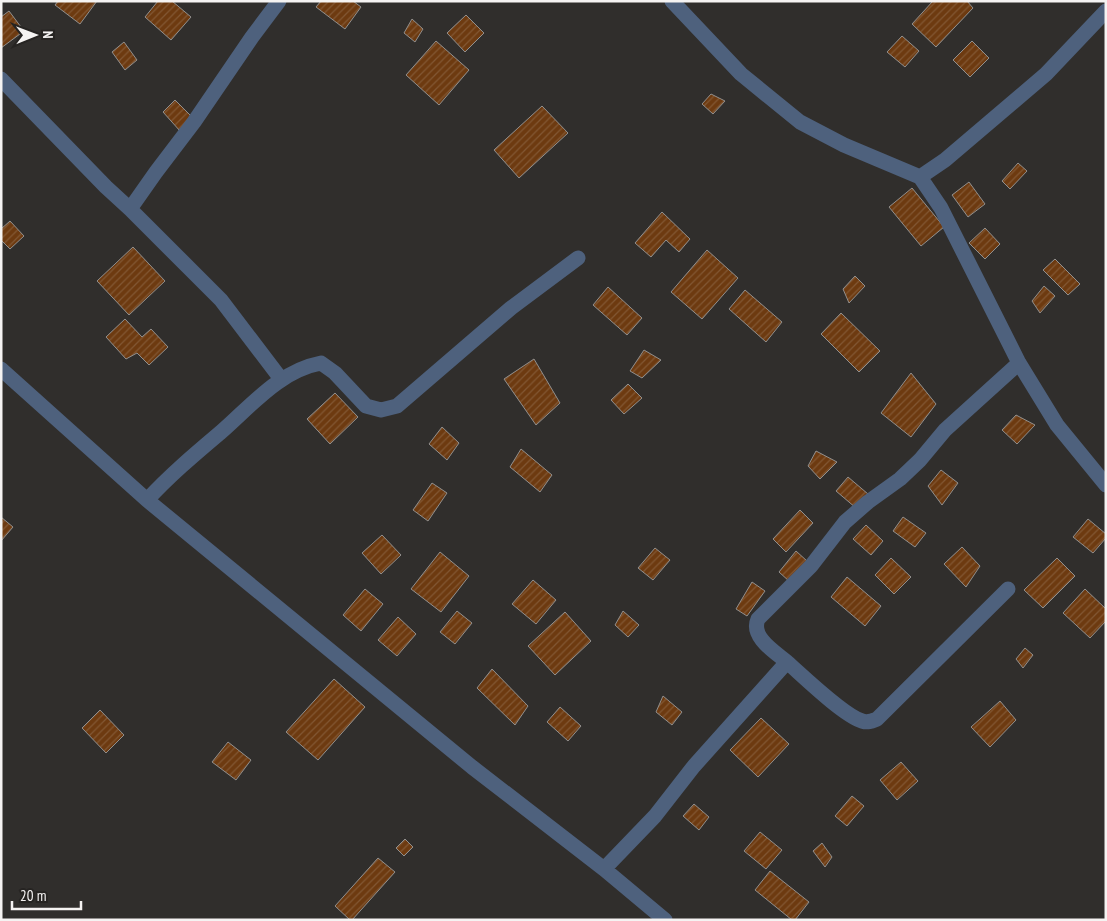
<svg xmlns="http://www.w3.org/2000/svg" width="1107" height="921" font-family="'PT Sans Narrow',sans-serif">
<defs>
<pattern id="building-hatch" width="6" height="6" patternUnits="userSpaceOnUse" patternTransform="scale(1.25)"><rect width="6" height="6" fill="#6d3a10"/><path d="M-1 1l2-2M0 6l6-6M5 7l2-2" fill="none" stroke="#825733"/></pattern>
</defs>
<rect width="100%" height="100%" fill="#302e2c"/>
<!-- building -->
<path fill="url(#building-hatch)" stroke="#918f8d" d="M58 1H97L80 24 55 5Z
M158 1H172L191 17 171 40 145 17Z
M321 1H353L361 7 345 29 316 7Z
M933 1H967L973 8 936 47 912 24Z
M9 11 24 31 1 48V17Z
M466 15 484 33 465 52 447 33Z
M412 19 423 29 415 42 404 33Z
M902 36 919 51 905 67 887 52Z
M436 41 469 70 439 105 406 75Z
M972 41 989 58 970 77 953 60Z
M124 42 137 60 125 70 112 52Z
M711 94 725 101 713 114 702 104Z
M175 100 193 118 180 131 163 112Z
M542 106 568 133 519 178 494 150Z
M1018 163 1027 171 1010 189 1002 181Z
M969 182 985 204 968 217 952 195Z
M912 188 944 227 921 246 889 207Z
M662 212 690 239 679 252 666 240 651 257 635 243Z
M10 221 24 236 10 249 1 240V229Z
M985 228 1000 244 985 259 969 243Z
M133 247 165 281 129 315 97 281Z
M707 250 738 278 702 319 671 292Z
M1055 259 1080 284 1068 295 1043 270Z
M855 276 865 286 849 303 843 289Z
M1044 286 1055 296 1040 313 1032 301Z
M608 287 642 318 627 335 593 305Z
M745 290 782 322 766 342 729 309Z
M841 313 880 351 859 372 821 334Z
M125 319 142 337 151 329 168 347 149 365 137 353 126 359 106 337Z
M644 350 661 360 642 378 630 371Z
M534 359 560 403 536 425 504 379Z
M911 373 936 404 911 437 881 413Z
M628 384 642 398 624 414 611 400Z
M335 393 358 417 330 444 307 419Z
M1016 415 1035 425 1017 444 1002 430Z
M442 427 459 443 447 460 429 444Z
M521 449 552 475 540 492 510 467Z
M816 451 837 462 820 479 808 466Z
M941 470 958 483 942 505 928 486Z
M848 477 868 494 856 508 836 491Z
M432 483 447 493 428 521 413 510Z
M800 510 813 523 786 552 773 539Z
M1 517 13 527 1 541Z
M903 517 926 533 915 547 893 531Z
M1088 519 1106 534V538L1093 553 1073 537Z
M866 525 883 541 871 555 853 539Z
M382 535 401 555 381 574 362 553Z
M962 547 980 566 966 587 944 564Z
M655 548 670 560 653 580 638 568Z
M796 551 807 561 790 582 779 572Z
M440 552 469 576 441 612 411 589Z
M891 558 911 577 894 594 875 575Z
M1057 558 1075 576 1043 608 1024 590Z
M847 577 881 606 865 626 831 597Z
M533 580 556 600 536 624 512 604Z
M752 582 765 591 747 616 736 609Z
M365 589 383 604 361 631 343 615Z
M1085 589 1106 609V621L1090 638 1063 613Z
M457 611 472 623 455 644 440 632Z
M623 611 639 625 628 637 615 625Z
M565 612 591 641 555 675 528 646Z
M398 617 416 634 397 656 378 640Z
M1025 648 1033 655 1023 668 1016 659Z
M492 669 528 706 515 725 477 688Z
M334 679 365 707 318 760 286 732Z
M663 696 682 712 672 725 656 712Z
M1000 701 1016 720 990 747 971 727Z
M560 707 581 726 568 741 547 722Z
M100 710 124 735 106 753 82 728Z
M761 718 789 744 758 777 730 750Z
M228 742 251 760 236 780 212 762Z
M901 762 918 781 897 800 880 780Z
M852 796 864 806 847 826 835 816Z
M694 804 709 817 699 830 683 816Z
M760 832 782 850 766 869 744 851Z
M405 839 413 847 404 856 396 848Z
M822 843 832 857 825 867 813 851Z
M378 858 395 872 352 920H350L335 906Z
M770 871 809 902 795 920H792L755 890Z"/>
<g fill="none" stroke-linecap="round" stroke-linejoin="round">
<!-- minor -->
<path stroke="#4e617d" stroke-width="15" d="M672 1 741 74 800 122 844 145 920 177 941 208 1019 363 1057 425 1106 485
M1 79 106 187 130 209 221 300 281 379
M920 177 945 160 1046 74 1106 11
M130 209 156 172 194 122 252 37 279 1
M1 369 147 500 472 767 604 869 665 920
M147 500C170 475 195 454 221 432 251 406 279 371 321 363L335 373 366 406 381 410 397 406 511 308 578 258
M787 662C804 677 843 715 862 721 868 723 872 721 877 719L1008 589
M604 869 655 816 694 766 787 662C775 652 750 637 758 619L811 566 845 522 868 502 900 479 920 460 945 430 1019 363"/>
</g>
<!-- border -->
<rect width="1107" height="921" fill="none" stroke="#f5f3f2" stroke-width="5"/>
<!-- north arrow -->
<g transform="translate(35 35) rotate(89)" stroke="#262422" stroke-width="4" paint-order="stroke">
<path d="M0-4L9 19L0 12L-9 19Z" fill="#f5f3f2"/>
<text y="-8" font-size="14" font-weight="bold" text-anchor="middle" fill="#f5f3f2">N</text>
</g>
<!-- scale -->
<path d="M12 901v8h69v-8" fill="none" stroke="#f5f3f2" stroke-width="2.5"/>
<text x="20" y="901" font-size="15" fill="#f5f3f2" stroke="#262422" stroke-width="4" paint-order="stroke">20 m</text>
</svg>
